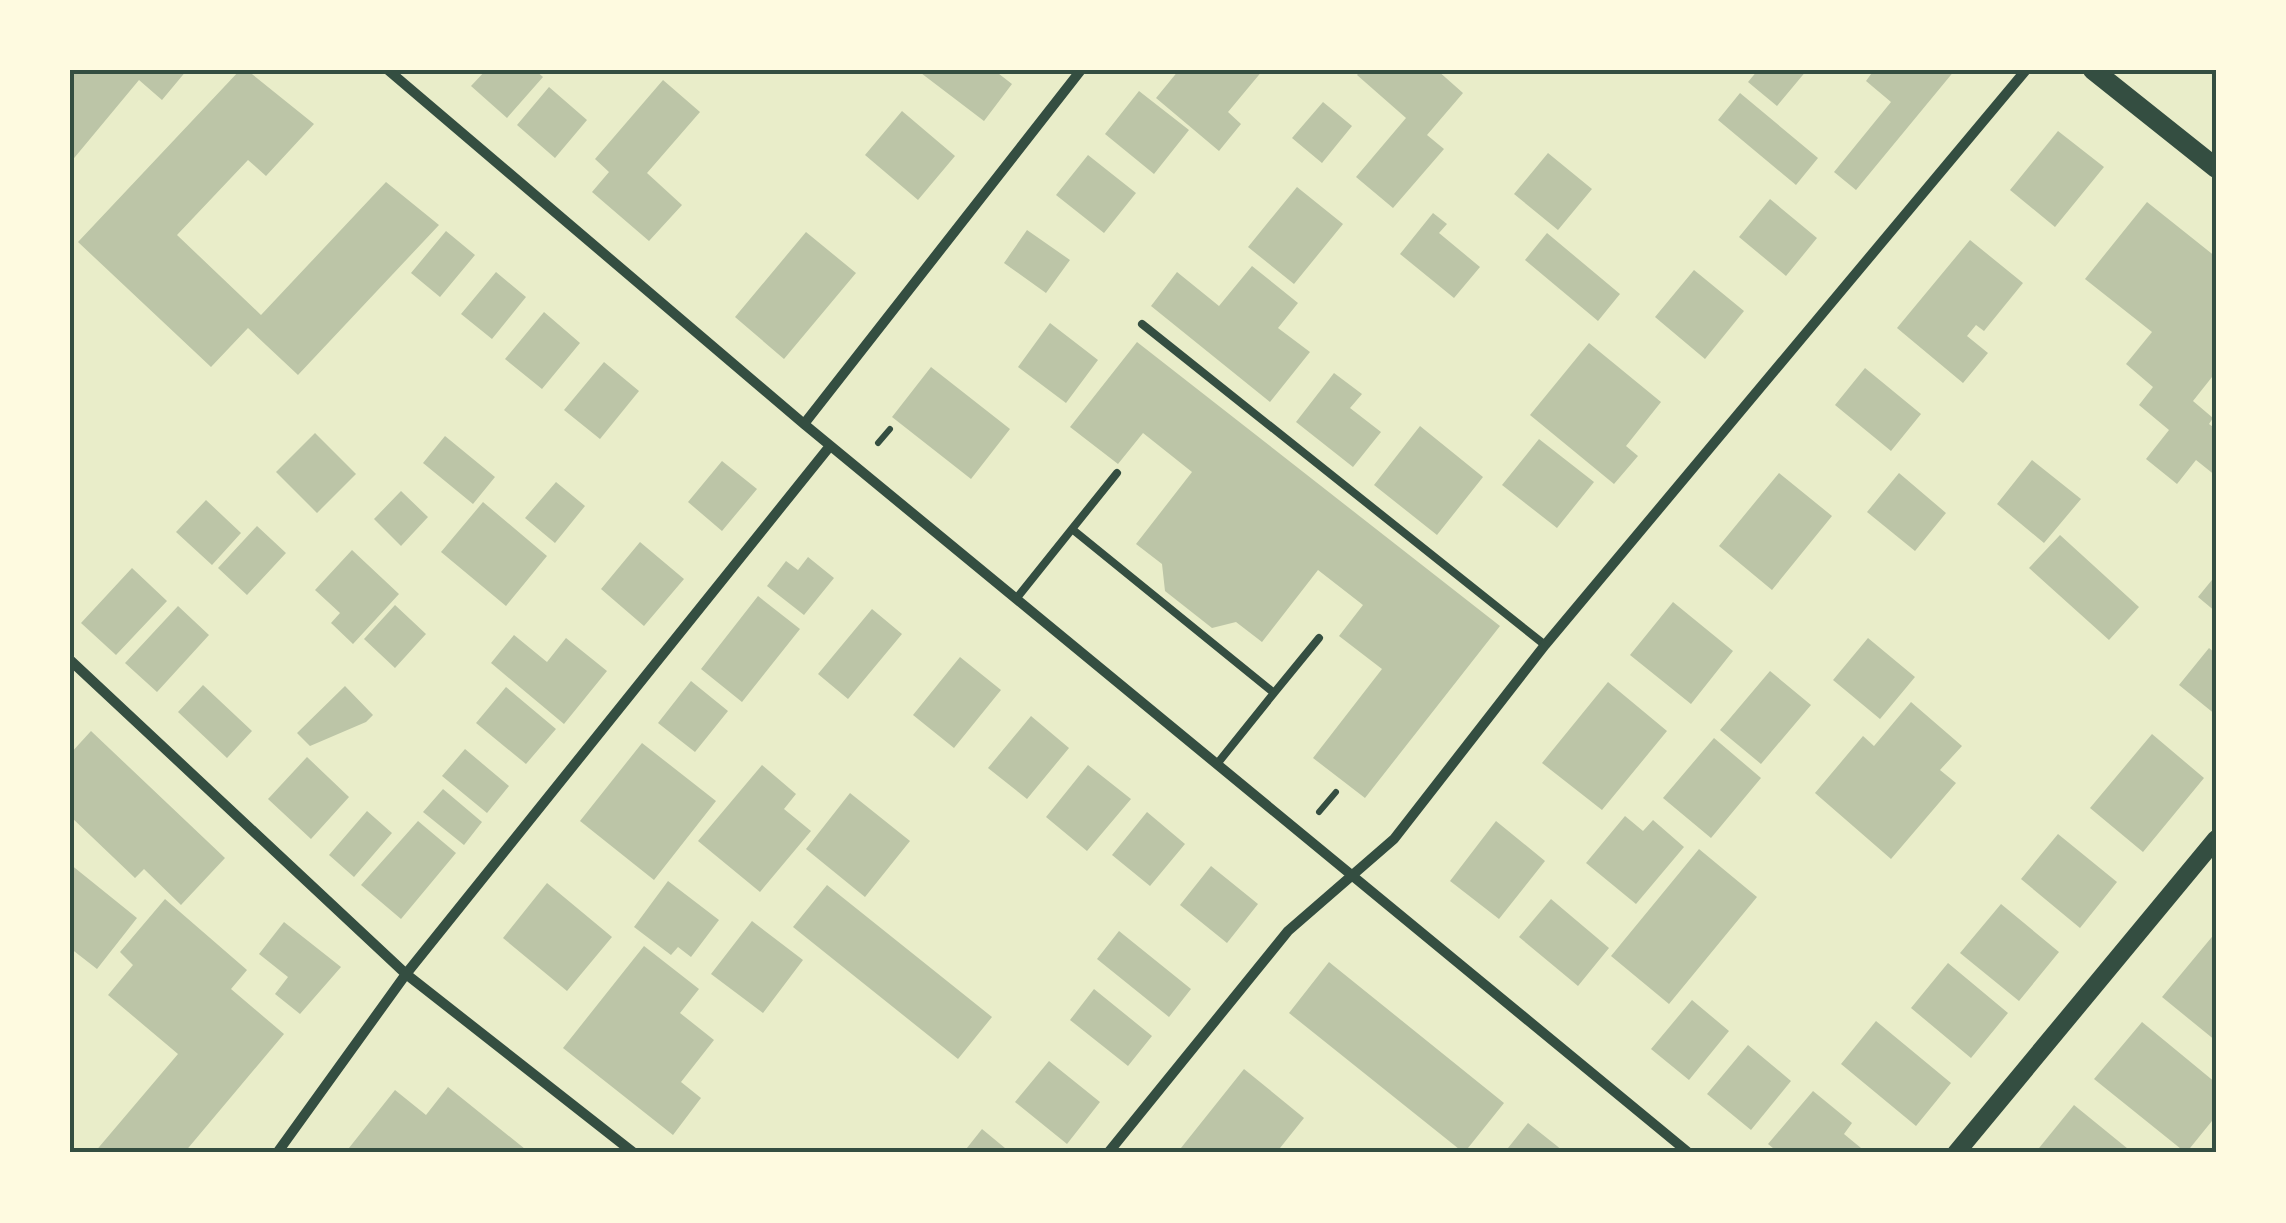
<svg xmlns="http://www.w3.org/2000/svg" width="2286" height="1223" font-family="'Open Sans',sans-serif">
<rect width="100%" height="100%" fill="#e9edc9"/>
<!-- building -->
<path fill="#bcc5a7" d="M70 70H187L162 100 139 80 70 163Z
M240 70H247L314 124 266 176 248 160 177 235 261 315 386 182 439 225 298 375 248 328 211 367 78 242Z
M486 70H535L543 77 507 118 471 86Z
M917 70H994L1012 84 984 121Z
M1179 70H1263L1228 112 1241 124 1219 151 1156 98Z
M1361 70H1437L1463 93 1427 135 1444 149 1393 208 1356 177 1406 118 1357 75Z
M1758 70H1807L1777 106 1748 82Z
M1874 70H1955L1856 190 1834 172 1891 102 1866 81Z
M663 80 700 112 647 173 682 205 649 241 592 192 609 172 595 159Z
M549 87 587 120 555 158 517 125Z
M1139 91 1189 130 1154 174 1105 134Z
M1740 93 1818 158 1796 185 1718 120Z
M1323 102 1352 126 1322 163 1292 138Z
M902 111 955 156 918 200 865 155Z
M2058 131 2104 167 2055 227 2010 190Z
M1548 153 1592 189 1558 230 1514 194Z
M1088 155 1136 193 1104 233 1056 195Z
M1297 187 1343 224 1294 284 1248 247Z
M1770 199 1817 238 1786 276 1739 237Z
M2147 202 2216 257V372L2193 401 2213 418 2209 424 2216 429V476L2196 460 2177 484 2146 459 2169 430 2139 405 2153 387 2126 364 2152 332 2085 279Z
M1433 213 1447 224 1439 233 1480 267 1454 298 1400 254Z
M1027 230 1070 260 1046 293 1004 263Z
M446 231 475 255 440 297 411 273Z
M806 232 856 273 784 359 735 317Z
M1547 233 1620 294 1598 321 1525 260Z
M1970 240 2023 283 1984 331 1976 325 1967 336 1988 353 1963 383 1897 328Z
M1252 266 1298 303 1278 328 1310 352 1270 402 1151 306 1177 272 1219 306Z
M1694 270 1744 311 1705 359 1655 317Z
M496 272 526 297 492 339 461 314Z
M544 312 580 343 542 389 505 359Z
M1050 323 1098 360 1066 403 1018 367Z
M1137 342 1500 626 1365 798 1313 758 1382 669 1339 636 1363 605 1318 570 1262 642 1236 622 1212 628 1165 591 1162 564 1136 544 1192 472 1143 433 1118 464 1070 427Z
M1589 343 1661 402 1626 446 1638 456 1614 484 1530 415Z
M604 362 639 391 600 439 564 410Z
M931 367 1010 429 971 479 892 417Z
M1865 368 1921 414 1891 451 1835 405Z
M1334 373 1362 394 1350 408 1381 432 1353 467 1296 422Z
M1420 426 1483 477 1437 535 1374 485Z
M315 433 356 474 317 513 276 472Z
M445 436 495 477 473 504 423 463Z
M1539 439 1594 482 1557 528 1502 485Z
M2032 460 2081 499 2044 543 1997 504Z
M722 461 757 489 722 531 688 502Z
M1779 473 1832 516 1772 590 1719 546Z
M1899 473 1946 513 1915 551 1867 512Z
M556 482 585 506 555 543 525 518Z
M401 491 428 517 401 546 374 519Z
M206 500 241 533 212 565 176 532Z
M483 502 547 556 506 606 441 552Z
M257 526 286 553 247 595 218 568Z
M2060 535 2139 607 2109 640 2029 568Z
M640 542 684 579 644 626 601 589Z
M352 550 399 594 353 644 331 623 340 613 315 590Z
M808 557 834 578 804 615 767 586 786 561 798 570Z
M132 568 167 601 116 655 81 623Z
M2216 575V612L2198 597Z
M758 596 800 629 742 702 701 669Z
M1673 602 1733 651 1691 704 1630 655Z
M395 605 426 634 395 668 364 639Z
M178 606 209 635 157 692 125 663Z
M872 609 902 634 848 699 818 674Z
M514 635 547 662 566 638 607 671 564 724 491 663Z
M1868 638 1915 677 1880 719 1833 680Z
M2209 648 2216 654V715L2179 685Z
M960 657 1001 690 954 748 913 715Z
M1770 671 1811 705 1761 764 1720 730Z
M691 681 728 711 695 752 658 723Z
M1608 682 1667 731 1602 810 1542 763Z
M203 685 252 731 227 758 178 712Z
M345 686 373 715 366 722 310 746 297 733Z
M506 687 556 729 526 764 476 723Z
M1911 702 1962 746 1940 770 1956 783 1891 859 1815 793 1863 736 1874 746Z
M1031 716 1069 748 1027 799 988 768Z
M91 731 225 858 181 905 144 869 135 878 70 816V754Z
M2152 734 2204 778 2143 852 2090 808Z
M1714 738 1761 778 1711 838 1663 798Z
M642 743 716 801 654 880 580 821Z
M465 749 509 786 487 813 442 776Z
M307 757 349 797 311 839 268 799Z
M762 765 796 794 784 809 811 831 760 892 698 841Z
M1088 765 1131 799 1087 851 1046 817Z
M443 789 482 822 464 845 423 812Z
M850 793 910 841 865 897 806 849Z
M367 811 392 833 354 877 329 855Z
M1147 812 1185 844 1150 886 1112 855Z
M1625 816 1643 831 1653 820 1684 847 1636 904 1586 863Z
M418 821 456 853 401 919 361 885Z
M1496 821 1545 861 1499 919 1450 881Z
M2058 834 2117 882 2080 928 2021 879Z
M1699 849 1757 897 1669 1004 1611 956Z
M70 864 137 918 97 969 70 948Z
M1211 866 1258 904 1227 943 1180 905Z
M668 881 719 920 691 957 678 947 671 955 634 927Z
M547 883 612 937 567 991 503 938Z
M827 885 992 1017 958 1059 793 927Z
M165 899 247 970 231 989 284 1034 184 1153H94L178 1054 108 995 133 965 120 952Z
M1551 899 1609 948 1578 986 1519 937Z
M2001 904 2059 952 2019 1001 1960 953Z
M752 921 803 960 763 1013 711 974Z
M284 922 341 967 300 1014 275 994 288 977 259 954Z
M1119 931 1191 989 1169 1017 1097 959Z
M2216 932V1041L2162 997Z
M644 946 699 989 680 1013 714 1040 681 1082 701 1098 673 1135 563 1048Z
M1329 962 1504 1103 1464 1153 1289 1013Z
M1948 963 2008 1013 1971 1058 1911 1008Z
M1094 989 1152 1036 1128 1066 1070 1020Z
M1692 1000 1729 1031 1689 1080 1651 1049Z
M1876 1021 1951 1083 1916 1126 1841 1064Z
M2142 1022 2216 1083V1116L2186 1153 2094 1079Z
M1748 1045 1791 1081 1751 1130 1707 1094Z
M1049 1061 1100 1102 1067 1144 1015 1102Z
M1244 1069 1304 1118 1276 1153H1177Z
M448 1087 530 1153H345L395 1090 426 1115Z
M1813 1091 1852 1123 1844 1134 1867 1153H1779L1768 1144Z
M2074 1105 2133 1153H2035Z
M1528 1123 1557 1146 1565 1153H1504Z
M982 1129 1011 1153H963Z"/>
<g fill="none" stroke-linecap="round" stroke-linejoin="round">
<!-- path -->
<path stroke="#344e41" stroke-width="6" d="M878 443 890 429
M1319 812 1336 792"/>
<!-- service -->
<path stroke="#344e41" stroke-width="8" d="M1142 324 1545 645
M1072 529 1117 473
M1016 599 1072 529 1274 693 1217 764
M1274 693 1319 638"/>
<!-- minor -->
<path stroke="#344e41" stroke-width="10" d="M388 70 804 424 1689 1153
M804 424 1081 70
M70 660 406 974 634 1153
M277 1153 406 974 830 446
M1108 1153 1288 931 1394 839 1545 645 2026 70"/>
<!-- tertiary -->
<path stroke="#344e41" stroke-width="18" d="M1956 1153 2216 839"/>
<!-- secondary -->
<path stroke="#344e41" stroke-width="20" d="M2093 70 2216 168"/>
</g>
<!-- border -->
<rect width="2286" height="1223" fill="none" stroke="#fefae0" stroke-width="145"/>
<rect x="72" y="72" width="2142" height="1078" fill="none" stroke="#344e41" stroke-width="4"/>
</svg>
